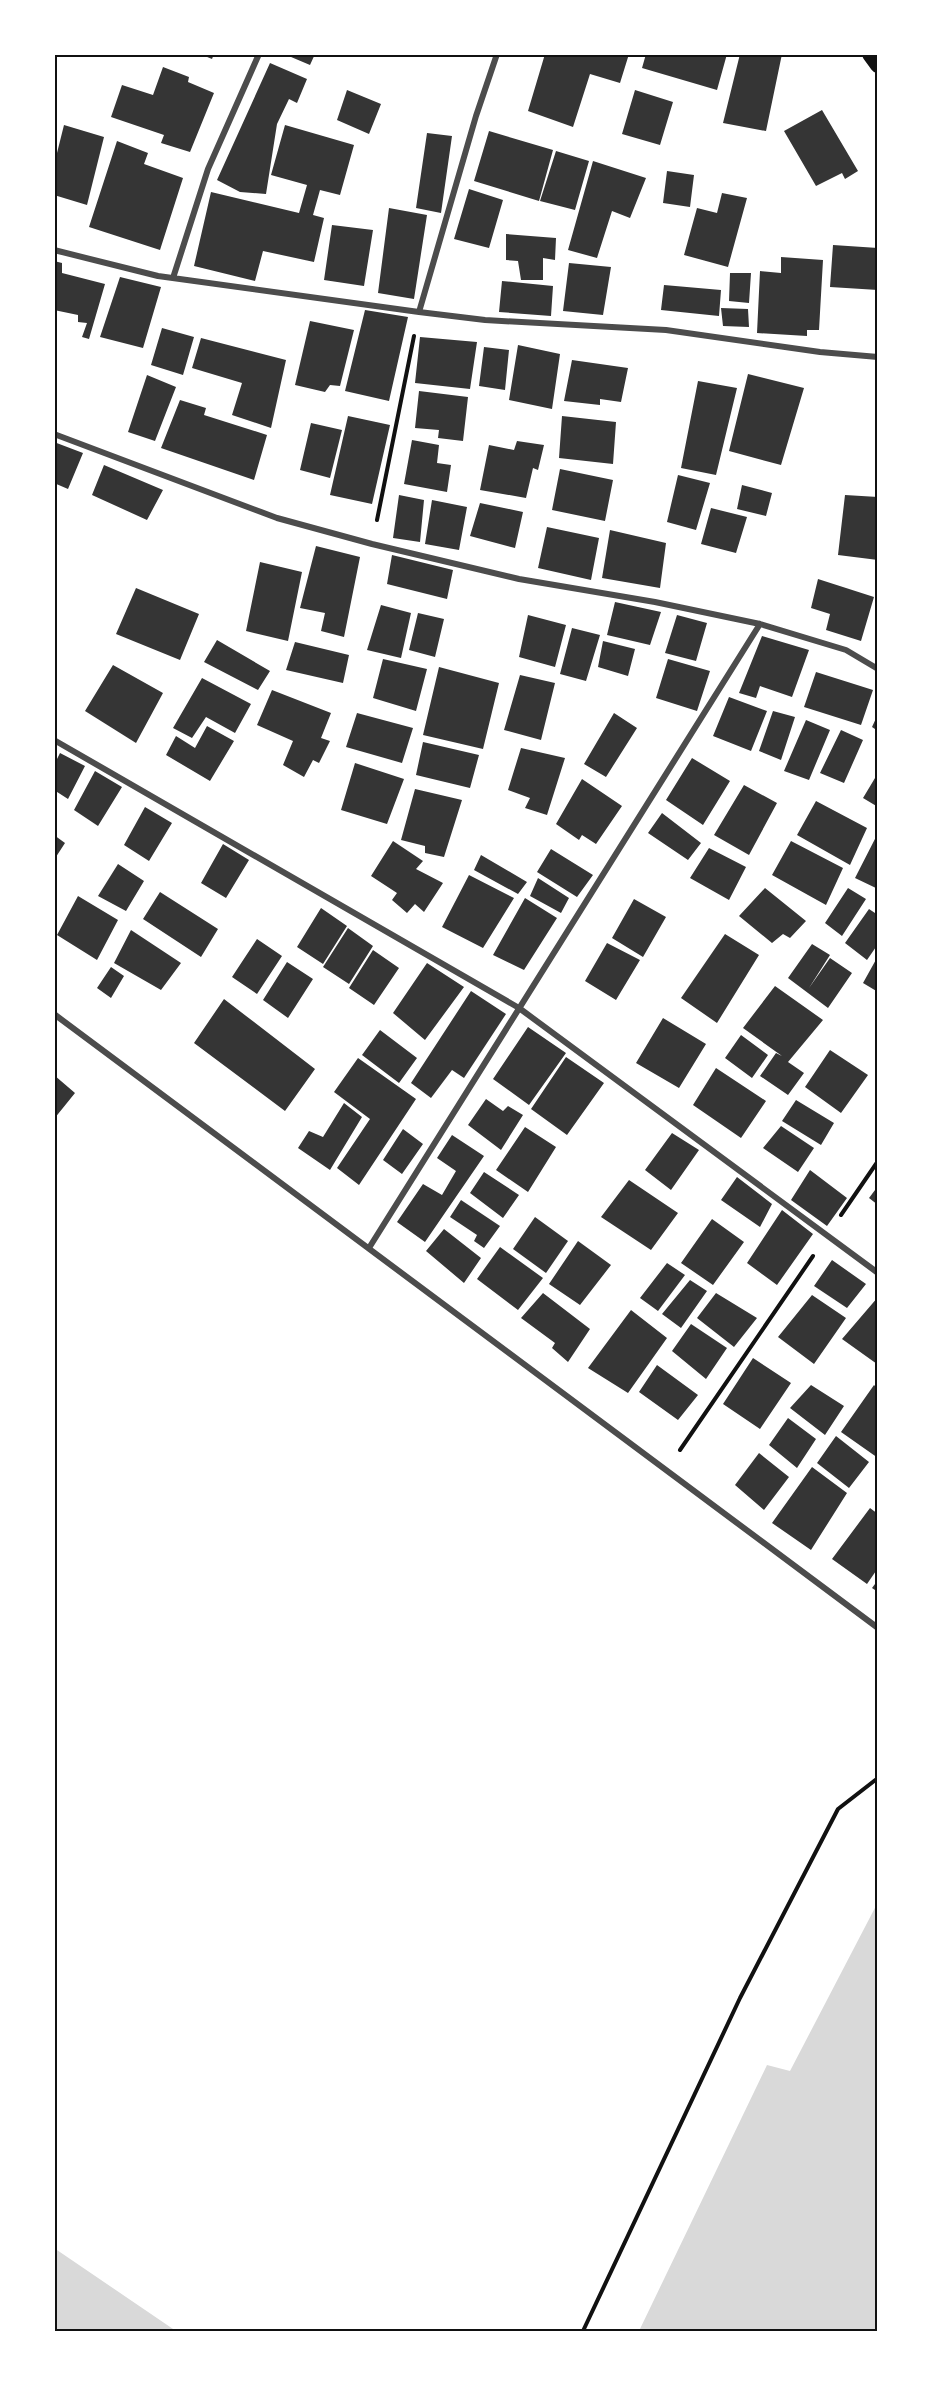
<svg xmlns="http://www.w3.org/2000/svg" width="932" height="2385" font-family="Georgia,serif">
<rect width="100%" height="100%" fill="#fff"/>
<!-- water -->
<path fill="#d9d9d9" d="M878 1902V2331H639L767 2065 790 2071Z
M54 2248 176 2331H54Z"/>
<!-- building -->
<path fill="#353535" d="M200 54H214L212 59Z
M284 54H315L310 65Z
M545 54H629L620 83 590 74 573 127 528 111Z
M646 54H727L717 90 642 68Z
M740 54H782L766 131 723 123Z
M270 63 307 79 297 103 289 99 277 124 266 194 240 192 217 180Z
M163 67 189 77 188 82 214 93 190 152 161 143 164 135 111 117 122 85 153 95Z
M347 90 381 104 369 134 337 120Z
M635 90 673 102 660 145 622 134Z
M822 110 858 171 845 179 842 173 816 186 784 131Z
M64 125 104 137 87 205 54 195V165Z
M285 125 354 145 340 195 320 190 313 215 324 218 314 262 263 251 255 281 194 266 211 192 299 213 307 185 271 175Z
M489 131 553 150 539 201 474 181Z
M427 133 452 136 441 213 416 208Z
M117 141 148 153 144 164 183 178 160 250 89 227Z
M556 151 589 161 575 210 540 201Z
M593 161 646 178 630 218 612 211 597 258 568 250Z
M667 171 694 175 690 207 663 203Z
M469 189 503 200 489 248 454 239Z
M722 193 747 198 728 267 684 255 697 208 717 213Z
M389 208 427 215 414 299 378 293Z
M332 225 373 230 364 286 324 280Z
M506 234 556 238 555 260 543 258V280H521L518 261 506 260Z
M833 245 878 248V290L830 287Z
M781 257 823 260 819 330H807V336L757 333 760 271 781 273Z
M54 261 62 263V273L105 284 89 339 82 337 87 323 78 322V315L54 310Z
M569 263 611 267 603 315 563 311Z
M730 273H751L749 303 729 301Z
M120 277 161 287 143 348 100 337Z
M502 281 553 286 551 316 499 312Z
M664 285 721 290 719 316 661 310Z
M721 308 748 309 749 327 723 326Z
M365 310 408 317 389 401 345 391Z
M310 321 354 330 340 386 330 385 325 392 295 385Z
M162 328 194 337 183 375 151 365Z
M420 337 477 342 470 389 415 383Z
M201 338 286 360 271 428 232 415 242 383 192 368Z
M518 345 560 354 552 409 509 400Z
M484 347 509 350 505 390 479 386Z
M572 360 628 368 621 402 600 399V405L564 401Z
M748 374 804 388 781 465 729 451Z
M147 375 176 387 155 441 128 432Z
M698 381 737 388 716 475 681 468Z
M419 391 468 397 463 441 438 438 439 430 415 428Z
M180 400 206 408 204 415 267 435 254 480 161 448Z
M348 416 390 425 372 504 330 495Z
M562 416 616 422 613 464 559 458Z
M311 423 342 430 330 478 300 470Z
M412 440 439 445 437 463 451 465 447 492 404 484Z
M517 441 544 445 538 470 533 468 526 498 480 490 489 445 514 450Z
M54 442 83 453 68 489 54 483Z
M104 465 163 490 147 520 92 495Z
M560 469 613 480 605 521 552 510Z
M678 475 710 483 696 530 667 522Z
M742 485 772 493 766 516 737 509Z
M399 495 424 500 420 542 393 538Z
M845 495 878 497V560L838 555Z
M432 500 467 507 459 550 425 544Z
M480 503 523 512 515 548 470 536Z
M711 508 747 517 736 553 701 544Z
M547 527 599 538 591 580 538 568Z
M610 530 666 543 660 588 602 578Z
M316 546 360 557 344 637 321 631 325 613 300 608Z
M392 555 453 570 447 599 387 584Z
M260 562 302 572 288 641 246 631Z
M818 579 874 597 861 641 826 630 830 614 811 608Z
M136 588 199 614 180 660 116 634Z
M615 602 661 612 650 645 607 635Z
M381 605 411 613 401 658 367 650Z
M418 613 444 619 435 657 409 650Z
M528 615 566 625 555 667 519 657Z
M677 615 707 623 696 661 665 653Z
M572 628 600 635 586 681 560 674Z
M762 636 809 650 792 697 760 686 756 698 739 693Z
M217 640 270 671 258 690 204 662Z
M603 641 635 649 628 676 598 667Z
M295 642 349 655 343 683 286 670Z
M383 659 427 669 416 711 373 698Z
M668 659 710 671 697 711 656 698Z
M113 665 163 693 136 743 85 711Z
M439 667 499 683 483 749 423 735Z
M816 672 873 690 861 725 804 707Z
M520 675 555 683 541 740 504 730Z
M202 678 251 704 235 733 206 717 192 738 173 728Z
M272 690 331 713 321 738 330 741 319 763 313 760 304 777 283 765 293 741 257 725Z
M729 697 767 711 751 751 713 736Z
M773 711 795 717 781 760 759 751Z
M357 713 413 728 402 763 346 747Z
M614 713 637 728 606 777 584 764Z
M878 714V731L872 727Z
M806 720 830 730 809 780 784 771Z
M207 726 234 741 210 781 166 755 176 736 195 748Z
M841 730 863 740 844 783 820 773Z
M423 742 479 755 470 788 416 775Z
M521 748 565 758 547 815 525 808 530 798 508 790Z
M60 753 85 766 68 799 54 790V765Z
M692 758 730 781 703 825 666 800Z
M355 763 404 779 387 824 341 810Z
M95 771 122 787 98 826 74 810Z
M878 773V807L863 798Z
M582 779 622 806 596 844 582 835 579 840 556 824Z
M744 785 777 803 749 855 714 835Z
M415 789 462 800 444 857 425 853V846L401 840Z
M816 801 867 828 850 865 797 835Z
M145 807 172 823 149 861 124 845Z
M662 813 701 843 688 860 648 833Z
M878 833V889L855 878Z
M54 835 65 843 54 860Z
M393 841 423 861 416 869 443 883 424 912 415 904 407 913 392 900 397 893 371 876Z
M791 841 843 868 826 905 772 875Z
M223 844 249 860 226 898 201 883Z
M709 848 746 867 729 900 690 878Z
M551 849 593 875 577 897 537 872Z
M481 855 527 882 518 894 474 870Z
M118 864 144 881 126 911 98 896Z
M469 875 514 898 483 948 442 927Z
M538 878 569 898 561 913 530 896Z
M765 888 806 921 790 938 783 934 772 943 739 916Z
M848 888 866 899 842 936 825 923Z
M160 892 218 929 201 957 143 919Z
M78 896 118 920 97 960 57 935Z
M525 898 557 918 524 970 493 955Z
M634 899 666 917 643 957 612 938Z
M321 908 347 926 323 964 297 947Z
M869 909 878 915V944L867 960 845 943Z
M348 928 373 946 349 984 323 967Z
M131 930 181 963 161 990 114 963Z
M725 934 759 955 717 1023 681 998Z
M257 939 282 956 257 994 232 977Z
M607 943 640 960 616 1000 585 981Z
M812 944 830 955 809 988 830 958 852 973 828 1008 788 978Z
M373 950 399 968 374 1005 349 988Z
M878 956V992L863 983Z
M287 962 313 979 288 1018 263 1000Z
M427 963 464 987 425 1040 393 1013Z
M111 967 124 976 111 998 97 988Z
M775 986 823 1020 788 1062 804 1073 788 1095 760 1076 776 1053 782 1056 743 1028Z
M471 991 506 1014 464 1078 452 1070 431 1098 411 1083Z
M224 999 315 1069 285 1111 194 1043Z
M663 1018 706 1044 679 1088 636 1063Z
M528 1027 566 1053 529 1105 493 1079Z
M380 1030 417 1058 399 1083 362 1055Z
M741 1035 768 1055 752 1078 725 1058Z
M830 1050 868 1075 841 1113 805 1087Z
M566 1057 604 1083 567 1135 531 1109Z
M358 1058 416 1099 359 1185 337 1168 370 1119 334 1092Z
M716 1068 766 1101 741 1138 693 1105Z
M54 1075 75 1093 54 1119Z
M486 1099 503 1111 508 1106 523 1115 501 1150 468 1125Z
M796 1100 834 1123 821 1145 782 1121Z
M344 1103 362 1117 330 1170 298 1148 309 1131 323 1137Z
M781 1126 814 1148 798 1172 763 1148Z
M525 1127 556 1147 528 1192 496 1170Z
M403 1129 423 1144 402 1174 383 1160Z
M672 1133 699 1150 671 1190 645 1170Z
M452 1135 484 1156 425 1242 397 1222 423 1184 442 1195 456 1171 437 1158Z
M810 1170 847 1198 827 1226 791 1200Z
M484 1172 519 1195 503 1218 470 1193Z
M737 1177 772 1204 760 1227 721 1200Z
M629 1180 678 1213 651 1250 601 1217Z
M878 1186V1205L869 1198Z
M461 1200 500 1226 484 1248 474 1241 477 1235 450 1217Z
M782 1210 813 1234 777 1285 747 1263Z
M535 1217 568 1241 546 1273 513 1249Z
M712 1219 744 1242 713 1285 681 1263Z
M444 1229 481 1258 464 1283 426 1251Z
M578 1241 611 1265 580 1305 549 1284Z
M500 1247 543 1278 518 1310 477 1279Z
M832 1260 866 1284 847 1308 814 1286Z
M667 1263 685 1275 658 1311 640 1298Z
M690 1280 707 1291 681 1328 662 1314Z
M543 1293 590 1329 568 1362 552 1348 555 1343 521 1318Z
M716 1293 757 1318 734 1347 697 1318Z
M812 1295 846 1318 814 1364 778 1337Z
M878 1297V1363L877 1364 842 1339Z
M631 1310 667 1338 628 1393 588 1368Z
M691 1324 727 1348 706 1379 672 1351Z
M753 1358 791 1383 760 1429 723 1404Z
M657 1365 698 1395 678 1420 639 1392Z
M811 1385 844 1406 825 1435 790 1408Z
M874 1385 878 1389V1458L841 1432Z
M788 1418 816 1439 797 1468 769 1445Z
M836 1436 869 1462 849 1488 817 1463Z
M759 1453 789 1477 764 1510 735 1485Z
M812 1467 847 1493 811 1550 772 1523Z
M870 1508 878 1514V1568L867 1584 832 1559Z
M878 1580V1592L872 1588Z"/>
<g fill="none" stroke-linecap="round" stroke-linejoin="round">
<!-- path -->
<path stroke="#111" stroke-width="4" d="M377 520 414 336
M841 1215 878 1161
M680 1450 813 1256
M583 2331 740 1998 838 1809 878 1778"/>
<!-- minor -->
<path stroke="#4c4c4c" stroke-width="6" d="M54 250 158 276 419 312 485 320 666 330 820 352 878 357
M173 278 208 169 259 54
M419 312 476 116 497 54
M54 434 277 518 372 544 519 579 655 602 760 624 846 650 878 669
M54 740 519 1008 878 1273
M54 1014 878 1628
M369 1248 760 624"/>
<!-- trunk -->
<path stroke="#111" stroke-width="16" d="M870 54 878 65"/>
</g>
<!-- border -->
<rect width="932" height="2385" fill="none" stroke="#ffffff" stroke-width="111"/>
<rect x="56" y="56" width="820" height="2274" fill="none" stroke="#111" stroke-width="2"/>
</svg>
